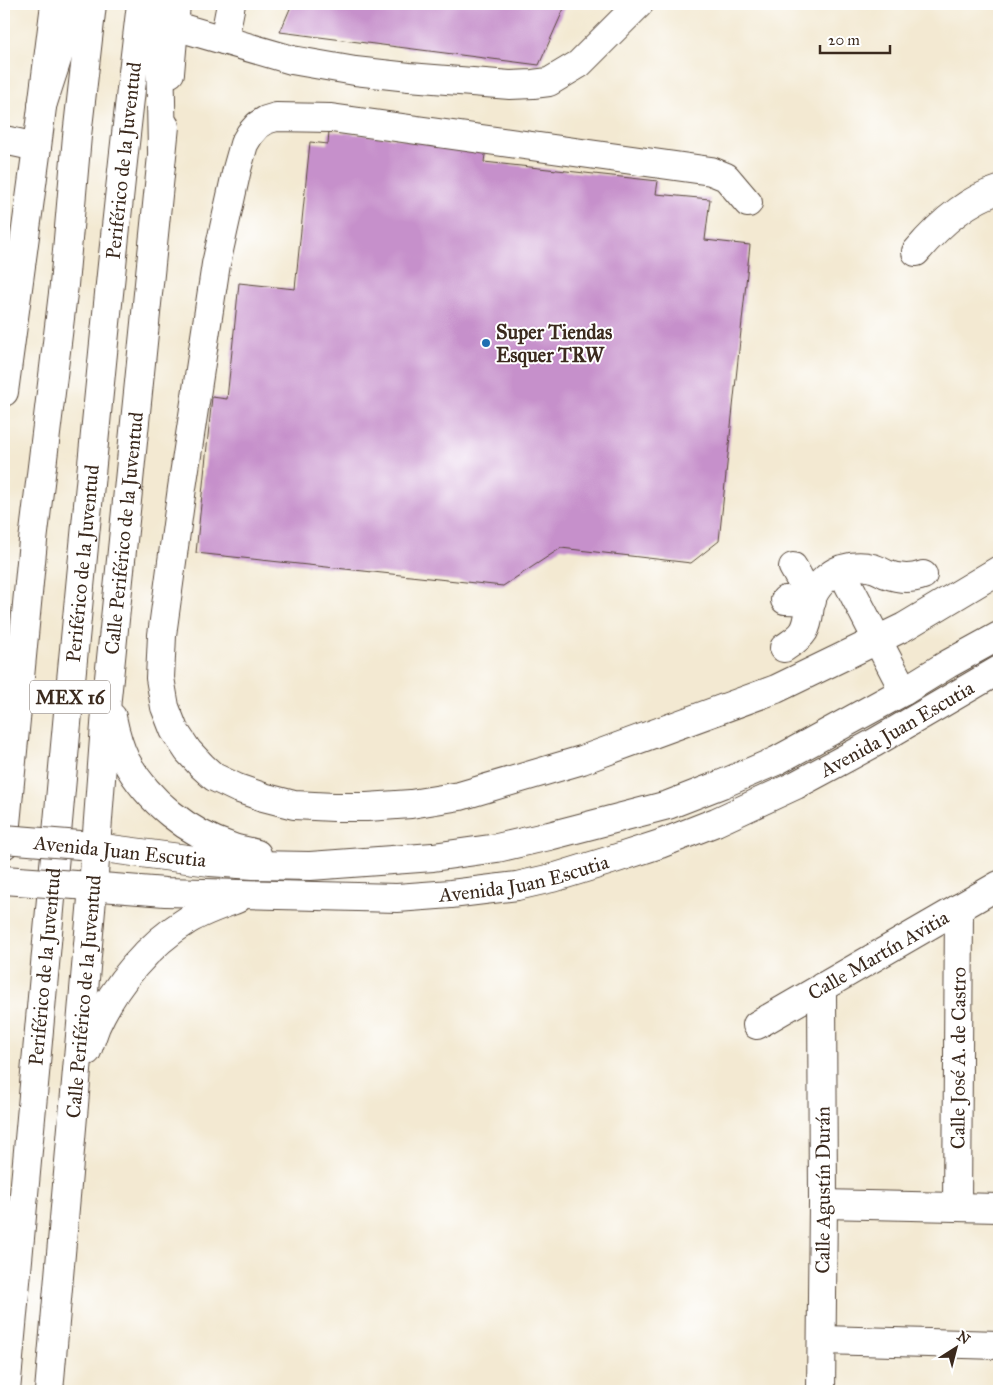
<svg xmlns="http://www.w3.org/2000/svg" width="1003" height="1395" font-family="'IM FELL Great Primer',serif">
<rect width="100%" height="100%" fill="#fff"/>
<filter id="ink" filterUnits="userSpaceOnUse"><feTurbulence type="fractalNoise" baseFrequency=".02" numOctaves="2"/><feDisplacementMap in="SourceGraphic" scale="10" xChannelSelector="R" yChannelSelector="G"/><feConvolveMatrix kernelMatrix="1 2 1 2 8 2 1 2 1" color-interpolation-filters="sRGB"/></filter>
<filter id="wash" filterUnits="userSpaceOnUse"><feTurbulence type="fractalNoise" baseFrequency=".0096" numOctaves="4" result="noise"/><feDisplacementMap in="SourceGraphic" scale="20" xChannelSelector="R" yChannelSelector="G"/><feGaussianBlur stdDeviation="1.12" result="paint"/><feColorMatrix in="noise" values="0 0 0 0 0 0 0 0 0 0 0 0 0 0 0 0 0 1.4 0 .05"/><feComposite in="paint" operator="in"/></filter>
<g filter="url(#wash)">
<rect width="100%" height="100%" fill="#f3e9d2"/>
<g id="blocks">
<!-- building -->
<path fill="#c690cb" d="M292 4H566L539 65 280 32Z
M329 131 486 148 484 162 658 181 656 194 710 199 705 240 750 245 719 541 691 563 561 548 503 586 196 553 212 397 227 399 239 283 295 289 310 142 328 144Z"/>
</g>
</g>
<g filter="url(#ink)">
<use href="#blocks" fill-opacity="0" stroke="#574739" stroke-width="1"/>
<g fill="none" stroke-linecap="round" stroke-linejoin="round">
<!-- minor casing -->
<g stroke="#574739" stroke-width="30">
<g id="minor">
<path d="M175 26 292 60 355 71 409 77 510 85 533 84 549 82 579 64 639 4"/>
<path d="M224 40 231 4"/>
<path d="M4 140 37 147"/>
<path d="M748 203 726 177 711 171 331 118 276 117 266 120 258 125 250 134 244 144 237 169 216 264 182 488 162 635 160 678 165 707 174 730 188 751 202 766 214 777 237 788 263 797 294 805 334 807H367L411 804 460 796 582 760 776 689 904 627 999 570"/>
<path d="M916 252C938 226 966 200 999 190"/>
<path d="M841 570 904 691"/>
<path d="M785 600 812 601 793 567"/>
<path d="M784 648C791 643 799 639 804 631 810 620 808 612 811 601 815 587 828 574 842 569 852 566 862 565 872 568 877 569 882 572 886 574 899 579 910 580 923 575"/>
<path id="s1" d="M757 1025 999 885"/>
<path d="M823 1204 999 1208"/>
<path id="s2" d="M957 1207 959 908"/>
<path d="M823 1340 999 1345"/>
<path id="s3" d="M821 1391 823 1204 822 987"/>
</g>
</g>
<!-- major casing -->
<g stroke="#574739" stroke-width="30">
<g id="major">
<path d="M170 73 176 4"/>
<path d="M4 392 37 147 55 4"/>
<path d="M112 717C115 732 119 747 126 761 148 801 188 833 231 847 239 850 248 851 257 854"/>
<path d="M80 845 210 862 253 865 310 866 433 857 497 848 549 836 668 805 722 784 776 761 904 691 948 664 999 636"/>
<path id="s4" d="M76 885 165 892 397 898 451 894 517 886 556 877 611 860 660 844 716 822 796 785 874 743 999 670"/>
<path d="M87 1051C90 1043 93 1034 96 1026 115 984 149 944 188 920 203 911 221 905 237 899"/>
<path id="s5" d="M49 1391 93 887 107 698 165 126"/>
</g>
</g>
<!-- highway casing -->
<g stroke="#574739" stroke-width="30">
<g id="highway">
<path d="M159 4 162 150"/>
<path d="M42 106 75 4"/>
<path d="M4 845 33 541 64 285 77 136 92 4"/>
<path id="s6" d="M6 1391C27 1154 49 917 71 680 93 454 114 229 141 4"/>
</g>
</g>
<!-- minor -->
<use href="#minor" stroke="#fff" stroke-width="28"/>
<!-- major -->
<use href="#major" stroke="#fff" stroke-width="28"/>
<!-- highway -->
<use href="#highway" stroke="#fff" stroke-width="28"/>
<!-- major-bridge casing -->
<g stroke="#574739" stroke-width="30" stroke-linecap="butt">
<path id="major-bridge" d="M4 839 80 845
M4 880 75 885"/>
</g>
<!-- major-bridge -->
<use href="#major-bridge" stroke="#fff" stroke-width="28"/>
</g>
</g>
<!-- markers -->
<circle fill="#1f6fb2" stroke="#fff" stroke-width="2" cx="486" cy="343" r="5"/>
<g text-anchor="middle" stroke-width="4" stroke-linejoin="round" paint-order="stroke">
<!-- shield labels -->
<rect fill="#fff" stroke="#766a62" stroke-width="1" x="30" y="680.5" width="80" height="33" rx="4"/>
<g font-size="19" font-weight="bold" fill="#3b2a1e">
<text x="70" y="704">MEX 16</text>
</g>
<!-- street labels -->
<g font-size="20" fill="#3b2a1e" stroke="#fff">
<text dy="7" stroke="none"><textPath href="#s6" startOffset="1236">Periférico de la Juventud</textPath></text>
<text dy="7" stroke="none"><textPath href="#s5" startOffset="861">Calle Periférico de la Juventud</textPath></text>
<text dy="7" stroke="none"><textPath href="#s6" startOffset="831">Periférico de la Juventud</textPath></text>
<text dy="7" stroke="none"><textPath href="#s4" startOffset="855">Avenida Juan Escutia</textPath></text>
<text transform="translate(120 851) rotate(6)" y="7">Avenida Juan Escutia</text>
<text dy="7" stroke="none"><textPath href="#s4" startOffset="450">Avenida Juan Escutia</textPath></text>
<text dy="7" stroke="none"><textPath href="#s1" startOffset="140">Calle Martín Avitia</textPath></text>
<text dy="7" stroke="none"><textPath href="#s6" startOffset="426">Periférico de la Juventud</textPath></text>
<text dy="7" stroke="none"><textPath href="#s5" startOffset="396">Calle Periférico de la Juventud</textPath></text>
<text dy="7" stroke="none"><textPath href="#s2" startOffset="149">Calle José A. de Castro</textPath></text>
<text dy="7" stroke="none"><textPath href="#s3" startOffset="201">Calle Agustín Durán</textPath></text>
</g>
<!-- poi labels -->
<g font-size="20" font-weight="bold" fill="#3b2a1e" stroke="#fff" text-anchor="start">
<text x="496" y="339">Super Tiendas<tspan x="496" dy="23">Esquer TRW</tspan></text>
</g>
</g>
<!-- margin -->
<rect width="1003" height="1395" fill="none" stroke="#fff" stroke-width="20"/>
<!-- north arrow -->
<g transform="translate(956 1348) rotate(36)" stroke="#ffffff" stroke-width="4" paint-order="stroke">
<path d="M0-4L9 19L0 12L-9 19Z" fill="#3b2a1e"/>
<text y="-8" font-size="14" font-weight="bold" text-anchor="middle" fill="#3b2a1e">N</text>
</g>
<!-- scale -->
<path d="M820 45v8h70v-8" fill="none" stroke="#3b2a1e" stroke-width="2.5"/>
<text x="828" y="45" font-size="15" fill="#3b2a1e" stroke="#ffffff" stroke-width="4" paint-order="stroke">20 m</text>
</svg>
